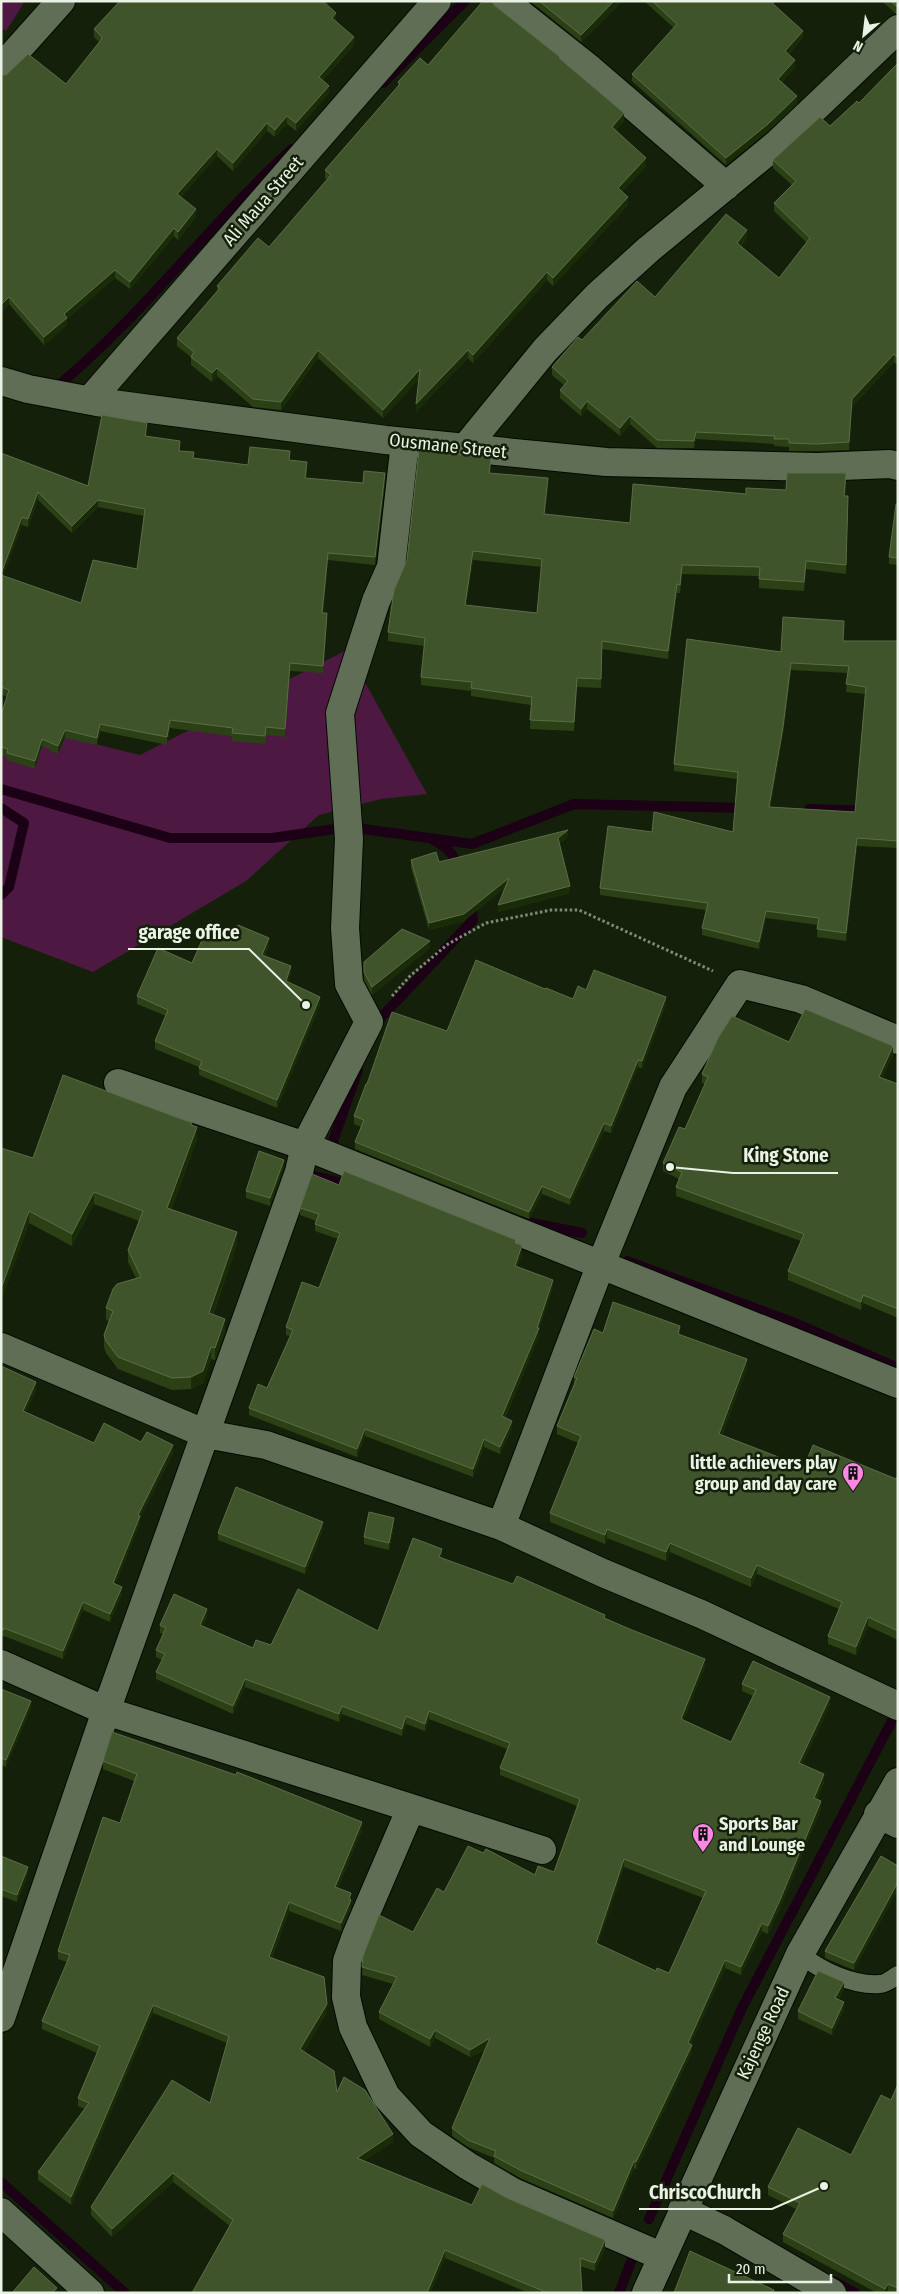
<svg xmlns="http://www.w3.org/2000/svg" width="899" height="2294" font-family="'Fira Sans Condensed',sans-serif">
<rect width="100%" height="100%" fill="#15200b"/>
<!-- green -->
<path fill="#4d1943" d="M1 1H25L6 31 1 28Z
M347 650 427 794 381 799 319 815 246 881 93 972 1 937V721L140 755Z"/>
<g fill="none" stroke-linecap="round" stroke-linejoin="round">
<!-- stream -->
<path stroke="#1b0016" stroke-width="10" d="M383 83 465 1
M53 390C141 318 208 225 292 149
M1 789 170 838H272L349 827 472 844 574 804 747 808
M1 808 24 823 9 887 1 895
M809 809 869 811
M432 839C447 847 454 854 460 870
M373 1026 473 920 471 902
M343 1151 335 1148 333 1141 358 1070
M304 1173 353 1186
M521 1221 582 1233
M627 1261 795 1323 898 1368
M1 2182 125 2293
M649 2219 742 2008 898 1709
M833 2281 855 2293
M619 2293 636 2249"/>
<!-- lane casing -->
<g stroke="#030a00" stroke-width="20">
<path id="lane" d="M800 1954C821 1971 853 1986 880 1984 886 1984 893 1978 898 1975"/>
</g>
<!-- street casing -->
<g stroke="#030a00" stroke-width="30">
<path id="street" d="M504 1 590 69 726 186
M1 68 61 1
M1 381 28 389 97 402 386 440 606 462 817 467 890 464 898 466
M90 400 437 1
M465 448 545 350 597 296 649 249 778 143 898 29
M118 1083 305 1146 898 1384
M1 1347 206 1434 266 1445 501 1526 603 1573 701 1614 898 1706
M501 1526 601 1264 673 1087 740 984 801 999 898 1040
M1 1664 106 1711 411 1808 356 1936 347 1961 346 1997 353 2027 386 2096 421 2134 468 2166 513 2192 661 2256
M411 1808 542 1850
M878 1814 898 1824
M1 2018 106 1711 299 1172 305 1146 369 1022 349 984 345 928 349 839 340 713 376 601 391 567 405 442
M682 2210 724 2230 832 2293
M1 2212 90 2293"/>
</g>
<!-- secondary casing -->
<g stroke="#030a00" stroke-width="30">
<path id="secondary" d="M646 2293 800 1954 898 1782"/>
</g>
<!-- path -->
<path stroke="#808a79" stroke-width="3" stroke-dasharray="2.5 2.5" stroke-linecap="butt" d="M392 996 410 976 448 944 486 923 551 910H579L713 971"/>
<!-- lane -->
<use href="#lane" stroke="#606e56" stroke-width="18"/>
<!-- street -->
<use href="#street" stroke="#606e56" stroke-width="28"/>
<!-- secondary -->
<use href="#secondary" stroke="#606e56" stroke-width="28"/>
</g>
<!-- wall -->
<path fill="#2b4115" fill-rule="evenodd" d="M117 1H323L336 21 354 45 323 80 329 93 296 131 287 124 275 137 267 131 233 171 217 156 181 197 196 217 178 240 174 236 130 289 115 278 67 319V325L44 345 9 304 1 313 66 84 99 42 94 37V29L119 3Z
M530 1H622L581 42Z
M644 1H776L773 4 803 38 789 54 795 67 782 82 797 104 768 131 726 165 632 81V74L674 28Z
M882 1H898V14H896Z
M494 5 560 59 624 121 616 130 646 166 622 192 628 205 553 286 547 280 473 363 468 358 416 412 419 379 383 418 318 358 281 410 253 407 217 376 212 382 191 365V357L177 346V338L217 291V286L269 247 327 180 325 178V170L398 86V82L428 65Z
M898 63V366L894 362 852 407 849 450 817 451H789V447L774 446V444L696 439 694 448H657L630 424 620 436 587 409 581 416 560 398V390L564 385 552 375V367L582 340 655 297 747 238 741 246 779 278 807 243 774 211V203L792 185 773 168V160L830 126 859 103Z
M147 431 146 437 180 451 194 458 248 465 290 460 307 470 306 478 363 483 385 481 375 565 328 560 323 613 327 621 323 673 290 671 285 737 266 735 265 744 232 741V736L170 728 167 745 100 731 97 745 65 738 58 754 42 746 35 769 7 760V757L1 755V715L7 697 1 694V453L88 486ZM38 500 72 533 98 507 144 516 137 569 81 603 3 576 22 525 28 527Z
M491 466 490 473 548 487 545 514 630 523 746 494 786 490 846 481 845 496H848L846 574 806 569 804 591 759 588V576L682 574 680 593H677L668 659 602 649 601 688 577 687 574 731 530 729 531 705 471 696V691L421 685V677L424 646 388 641V632ZM473 560 542 567 537 613 466 605Z
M898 504V565L889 564V557Z
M843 641H898V848L857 846 846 941 817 937 818 925 766 918 759 949 702 935V928L706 910 600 895V888L652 832H733L737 779 674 771V764L781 652ZM791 670 848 673 846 692 865 694 855 812 770 807 783 734Z
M568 837 559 844 570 893 498 912 504 888 464 921 429 930 411 868V860L439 862Z
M269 946 265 956 291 973 288 982 320 1005 277 1108 199 1075V1067L155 1049V1041L166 1016 137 1004V996L192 963Z
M430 948 372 995 364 980V962Z
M545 989 573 999 586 990 666 1005 642 1068 638 1067 611 1133 604 1131 570 1205 542 1194 529 1219 355 1149V1142L361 1127 354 1124V1116L367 1084 447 1031Z
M789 1042 893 1055 882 1078 898 1084V1318L863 1303 861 1310 788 1280V1271L801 1241 676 1196V1187L679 1179 663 1171V1163L685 1129 705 1084 702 1083V1074Z
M192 1126 197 1139 171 1210 237 1244 213 1315 225 1331 215 1360 211 1359 203 1383 191 1389 172 1390 118 1369 106 1353 104 1347V1335L109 1321 106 1320V1308L136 1278 128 1262V1250L139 1221 94 1204 72 1246 29 1223 1 1301 33 1158Z
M284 1167 270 1206 246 1198V1191Z
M339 1185 516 1243 522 1253 517 1267 553 1287 539 1329V1336L505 1418 512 1428 500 1454 484 1447 473 1477 365 1436 357 1457 249 1415V1408L267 1388 290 1336 286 1335V1327L319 1288 338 1239 315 1231V1224L316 1221 300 1215V1208Z
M603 1333 680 1335 747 1368 722 1435 804 1467 896 1479 898 1476V1640L868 1626 856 1655 828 1644V1636L839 1609 757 1574 751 1587 670 1552 666 1561 607 1538 605 1544 550 1522V1513L578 1443 557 1434V1426L574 1385V1377Z
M1 1366 36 1390 26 1412 94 1443 141 1442 173 1453 140 1518V1524L115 1584 122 1594 110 1622 83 1610 63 1659 4 1636V1637L1 1636Z
M394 1525 389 1550 364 1544V1537Z
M323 1529 305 1574 218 1540V1533Z
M442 1557 441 1558 605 1618 705 1667 683 1720 731 1742 753 1696 742 1691V1684L830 1705 802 1764 824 1782 817 1799 821 1809 780 1908 768 1934 762 1931 741 1975 725 1968 691 2044 692 2052 636 2169 634 2168 613 2218 520 2178 494 2163V2158L468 2147 452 2136V2128L486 2049 470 2057 435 2038 430 2047 379 2019V2012L393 1984 362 1975 363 1956 413 1932 444 1892 483 1853 535 1875 554 1872 577 1806 500 1775V1768L507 1749 429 1719 425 1731 406 1724 402 1736 342 1714 339 1722 245 1687 233 1714 156 1679V1672L162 1660 156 1657V1650L163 1634 160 1633V1625L207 1617 203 1626 253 1648 271 1645 378 1631ZM624 1867 703 1898 669 1973 656 1971 598 1944Z
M1 1689 31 1708 6 1767 1 1765Z
M103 1761 362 1830 338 1888 351 1893V1908L341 1931 289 1911 272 1958 327 2012 304 2051 337 2092 393 2142 364 2161 472 2205 507 2198 605 2249 595 2271 580 2266 582 2293H529L445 2258 430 2293H192L230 2226 173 2182 112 2237 91 2215V2207L210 2103 227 2043 153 2013 71 2205 38 2180V2172L85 2109 78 2106V2098L97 2053 42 2029V2021L67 1962 58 1959V1951L120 1823 134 1781 103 1769Z
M1 1856 28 1874 17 1902 1 1896Z
M898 1866V1889L854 1970 825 1958V1951Z
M844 1989 838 2000 844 2010 832 2035 798 2019V2011Z
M898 2084V2293L888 2292 887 2293H877L783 2242V2234L796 2209 768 2195V2187L851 2155 891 2100Z"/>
<!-- shaded-wall -->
<path fill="#1a2c07" d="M614 1H622L581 42V35Z
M336 13V20L332 25V18Z
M803 31V38L785 58V51Z
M354 37V45L319 84V77Z
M795 60V67L778 87V79Z
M329 86V93L296 131V123Z
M797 96V104L768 131 726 165V158Z
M624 113V121L612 135V127Z
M287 116V124L275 137V130Z
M267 123V131L233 171V163Z
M217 149V156L177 202V194Z
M646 158V166L618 196V188Z
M628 197V205L553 286V278Z
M196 209V217L178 240V232Z
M174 228V236L130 289V282Z
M747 230V238L737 250V243Z
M115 270V278L67 319V325L44 345V337L64 314Z
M547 272V280L473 363V355Z
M9 297V304L1 313V305Z
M318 350V358L281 410V402Z
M468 350V358L416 412V404Z
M894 354V362L852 407 849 450 852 399Z
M217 368V376L212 382V373Z
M420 369V378L383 418V410Z
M587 401V409L581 416V409Z
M630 416V424L620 436V428Z
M147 423V431L145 444V436Z
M696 432V439L694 448V441Z
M385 473V481L375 565V557Z
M846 473V481L844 504V496Z
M548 478V487L544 522V514Z
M38 492V500L28 527V519Z
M98 500V507L72 533V526Z
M22 517V525L1 581V574Z
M473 551V560L465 614V605Z
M328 553V560L322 620V613Z
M677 584V593L668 659V651Z
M327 613V621L323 673V666Z
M290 663V671L285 737V729Z
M791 663V670L783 734 769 814V807Z
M170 720V728L167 745V737Z
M100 724V731L97 745V738Z
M65 730V738L58 754V746Z
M42 739V746L35 769V761Z
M568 830V837L558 846V838Z
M857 838V846L846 941V933Z
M509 878V885L464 921 429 930V923Z
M570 886V893L498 912V905Z
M766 911V918L759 949V942Z
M269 938V946L262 962V955Z
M430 941V948L372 995V987Z
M291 966V973L286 988V981Z
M320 997V1005L277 1108V1100Z
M666 997V1005L642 1068V1061Z
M893 1046V1055L879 1085V1077Z
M638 1060V1067L611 1133V1126Z
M604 1123V1131L570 1205V1198Z
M197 1127V1139L167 1220V1208Z
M284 1160V1167L270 1206V1198Z
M542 1186V1194L529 1219V1212Z
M94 1192V1204L72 1246V1234Z
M29 1211V1223L1 1301V1289Z
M237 1232V1244L209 1325V1313Z
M522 1245V1253L515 1274V1266Z
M553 1280V1287L539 1329V1336L502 1424V1416L537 1328Z
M863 1295V1303L861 1310V1302Z
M225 1319V1331L215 1360V1348Z
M680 1326V1334H678Z
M211 1347V1359L203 1383 191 1389V1377Z
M747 1359V1368L719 1443V1434Z
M36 1382V1390L23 1419V1411Z
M512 1421V1428L500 1454V1447Z
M365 1429V1436L357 1457V1449Z
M484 1439V1447L473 1477V1469Z
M173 1445V1453L140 1518V1524L113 1590V1583L138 1515Z
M394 1518V1525L389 1550V1543Z
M323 1522V1529L305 1574V1567Z
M607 1529V1538L605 1544V1535Z
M670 1543V1552L666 1561V1552Z
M442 1549V1557L439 1565V1557Z
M757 1565V1574L751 1587V1578Z
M122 1587V1594L110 1622V1614Z
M83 1602V1610L63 1659V1651Z
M207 1609V1617L200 1632V1625Z
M868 1617V1626L856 1655V1647Z
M705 1659V1667L681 1727V1719Z
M245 1679V1687L233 1714V1706Z
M830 1697V1705L799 1770V1763Z
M31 1701V1708L6 1767V1760Z
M342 1706V1714L339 1722V1714Z
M429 1711V1719L425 1731V1724Z
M406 1716V1724L402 1736V1729Z
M824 1774V1782L814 1805V1798Z
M821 1801V1809L780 1908 768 1934V1926Z
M362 1822V1830L335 1895V1887Z
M624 1859V1867L596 1950V1943Z
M28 1867V1874L17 1902V1895Z
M898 1882V1889L854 1970V1963Z
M351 1893V1908L341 1931V1923Z
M289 1902V1911L269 1965V1957Z
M762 1923V1931L741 1975V1967Z
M725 1960V1968L688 2051V2043Z
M844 1982V1989L835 2005V1998Z
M844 2002V2010L832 2035V2028Z
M327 2004V2012L300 2057V2049Z
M153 2005V2013L71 2205V2197Z
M435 2030V2038L430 2047V2039Z
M490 2038V2046L470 2057V2050Z
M692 2045V2052L636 2169V2162Z
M393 2134V2142L357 2166V2158Z
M634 2161V2168L613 2218V2211Z
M173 2173V2182L112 2237V2229Z
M605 2240V2249L595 2271V2263Z
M445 2250V2258L430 2293H427Z
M888 2284V2292L885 2293V2289Z
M57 2288V2293H52Z"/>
<!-- building -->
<path fill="#40542b" stroke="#5a6d48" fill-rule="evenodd" d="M120 1H323L336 13 332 18 354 37 319 77 329 86 296 123 287 116 275 130 267 123 233 163 217 149 177 194 196 209 178 232 174 228 130 282 115 270 64 314 67 318 44 337 9 297 1 305V75H6L28 54 66 84 101 40 102 37 94 29Z
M483 1H492L494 5 560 57 559 58 624 113 612 127 646 158 618 188 628 197 553 278 547 272 473 355 468 350 416 404 420 369 383 410 318 350 281 402 253 399 217 368 212 373 191 357 194 352 177 338 220 288 217 286 258 238 269 247 331 175 325 170 400 84 398 82 420 58 428 65Z
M539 1H614L581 35Z
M652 1H770L803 31 785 51 795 60 778 79 797 96 768 124 726 158 632 74 677 24Z
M891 1H898V6H896Z
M898 63V358L894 354 852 399 849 442 817 444 789 443V439H774L775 436 696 432 694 441 657 440 630 416 620 428 587 401 581 409 560 390 568 381 552 367 578 337 582 340 637 281 655 297 726 214 747 230 737 243 779 278 810 238 774 203 796 181 773 160 820 117 830 126 857 101 859 103Z
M102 415 147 423 145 436 180 441 179 451 194 452 193 458 248 465 250 447 290 451 289 460 307 462 305 478 363 483 364 471 385 473 375 557 328 553 322 613H327L323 666 290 663 285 729 266 727 265 736 232 733 233 728 170 720 167 737 100 724 97 738 65 730 58 746 42 739 35 761 7 753 8 749 1 747V715L9 690 1 687V575L81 603 93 560 137 569 145 509 98 500 72 526 38 492 28 519 22 517 1 574V453L88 486Z
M419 450 491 458 489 473 548 478 544 514 630 523 633 484 746 494V488L786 490 787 473H846L844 496H848L846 565 806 561 804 582 759 579 760 567 682 565 680 585 677 584 668 651 602 641 601 679 577 678 574 722 530 720 532 697 471 688 472 682 421 677 425 638 388 632 394 590 407 560ZM473 551 542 559 537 613 465 605Z
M896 504H898V558L889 557Z
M783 617 844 621 843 641H898V841L857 838 846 933 817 929 819 918 766 911 759 942 702 928 708 903 600 888 608 826 652 832 654 812 733 832 738 772 674 764 687 639 781 652ZM791 663 849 666 846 684 866 687 855 812 769 807 783 727Z
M568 830 558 838 570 886 498 905 509 878 464 914 429 923 411 860 436 852 439 862Z
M209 924 234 935 238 925 269 938 262 955 291 966 286 981 320 997 277 1100 199 1068 202 1061 155 1041 168 1010 137 996 158 948 192 963Z
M402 929 430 941 372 987 364 972V962Z
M476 960 545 989 546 988 573 999 578 986 586 990 594 970 666 997 642 1061 638 1060 611 1126 604 1123 570 1198 542 1186 529 1212 355 1142 364 1120 354 1116 366 1084H367L392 1012 447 1031Z
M805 1009 893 1046 879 1077 898 1084V1309L863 1295 861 1302 788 1271 804 1234 676 1187 682 1172 663 1163 679 1127 685 1129 708 1077 702 1074 718 1038 732 1016 789 1042Z
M63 1075 192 1123 191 1125 197 1127 167 1208 237 1232 209 1313 225 1319 215 1348 211 1347 203 1371 191 1377 172 1378 118 1357 106 1341 104 1335 113 1311 106 1308 113 1289 117 1284 141 1277 128 1250 143 1211 94 1192 72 1234 29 1211 1 1289V1148L33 1158Z
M259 1151 284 1160 270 1198 246 1191Z
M344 1171 516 1240 515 1243 522 1245 515 1266 553 1280 537 1328H539L502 1416 512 1421 500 1447 484 1439 473 1469 365 1429 357 1449 249 1408 258 1384 267 1388 293 1330 286 1327 302 1282 319 1288 340 1233 315 1224 319 1214 300 1208 312 1174 339 1185Z
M613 1302 680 1326 678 1334 747 1359 719 1434 804 1467 813 1445 896 1479 898 1476V1631L868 1617 856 1647 828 1636 842 1602 757 1565 751 1578 670 1543 666 1552 607 1529 605 1535 550 1513 581 1436 557 1426 577 1378 574 1377 594 1329 603 1333Z
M1 1366 36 1382 23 1411 94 1443 104 1423 141 1442 147 1432 173 1445 138 1515 140 1516 113 1583 122 1587 110 1614 83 1602 63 1651 4 1628V1630L1 1629Z
M236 1487 323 1522 305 1567 218 1533Z
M369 1512 394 1518 389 1543 364 1537Z
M413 1538 442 1549 439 1557 513 1584 517 1576 605 1615 604 1618 632 1630 705 1659 681 1719 731 1742 756 1690 742 1684 753 1661 830 1697 799 1763 824 1774 814 1798 821 1801 780 1900 768 1926 762 1923 741 1967 725 1960 688 2043 692 2045 636 2162 634 2161 613 2211 520 2170 494 2156 496 2151 468 2140 452 2128 490 2038 470 2050 435 2030 430 2039 379 2012 397 1977 362 1967 363 1956 379 1915 413 1932 437 1888 444 1892 468 1846 483 1853 486 1849 535 1875 538 1866 554 1872 580 1799 500 1768 510 1743 429 1711 425 1724 406 1716 402 1729 342 1706 339 1714 245 1679 233 1706 156 1672 165 1654 156 1650 166 1628 160 1625 174 1594 207 1609 200 1625 253 1648 256 1640 271 1645 298 1589 378 1631ZM624 1859 706 1891 669 1973 657 1968 656 1971 596 1943Z
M1 1689 31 1701 6 1760 1 1758Z
M112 1732 236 1775 237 1772 362 1822 335 1887 351 1893 349 1899 351 1900 341 1923 289 1902 269 1957 324 1977 327 2004 300 2049 334 2071 337 2092 344 2077 365 2090 393 2134 357 2158 472 2205 482 2184 507 2198 605 2240 595 2263 580 2258 582 2293H548L445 2250 427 2293H192L233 2220 173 2173 112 2229 91 2207 172 2080 210 2103 229 2036 153 2005 71 2197 38 2172 89 2103 78 2098 100 2046 42 2021 70 1955 58 1951 103 1817 120 1823 137 1774 103 1761Z
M1 1856 28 1867 17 1895 1 1889Z
M881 1856 898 1866V1882L854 1963 851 1962 825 1951Z
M818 1971 844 1982 835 1998 844 2002 832 2028 798 2011Z
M898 2084V2288L888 2284 885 2289 783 2234 800 2203 768 2187 798 2128 851 2155 881 2095 891 2100Z
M690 2251 774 2290 773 2293H674Z
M34 2267 57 2288 52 2293H12Z"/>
<!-- icons -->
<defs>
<g id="building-pin" transform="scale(1.125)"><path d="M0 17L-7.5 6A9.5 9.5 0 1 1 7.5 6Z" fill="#fc86e3" stroke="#15200b"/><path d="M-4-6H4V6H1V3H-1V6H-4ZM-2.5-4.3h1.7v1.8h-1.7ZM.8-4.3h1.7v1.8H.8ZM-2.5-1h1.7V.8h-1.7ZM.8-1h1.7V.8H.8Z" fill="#111"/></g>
</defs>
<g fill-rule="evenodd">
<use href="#building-pin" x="853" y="1473"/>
<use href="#building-pin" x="703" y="1834"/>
</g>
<g text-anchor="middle" stroke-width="5" stroke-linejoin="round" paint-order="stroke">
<!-- street labels -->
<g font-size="18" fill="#e9f2e4" stroke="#15200b">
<text transform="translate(263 201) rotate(-49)" y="6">Ali Maua Street</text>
<text transform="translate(448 446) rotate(6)" y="6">Ousmane Street</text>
<text transform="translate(763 2033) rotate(-65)" y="6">Kajenge Road</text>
</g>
<!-- poi labels -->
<g font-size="18" font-weight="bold" fill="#e9f2e4" stroke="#15200b" text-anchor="end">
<text x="837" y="1469">little achievers play<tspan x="837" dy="21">group and day care</tspan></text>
<text x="719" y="1830" text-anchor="start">Sports Bar<tspan x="719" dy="21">and Lounge</tspan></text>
</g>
</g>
<!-- callouts -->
<path fill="none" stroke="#e9f2e4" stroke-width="2" d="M306 1005L249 949H128M670 1167L733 1173H838M824 2186L772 2209H639"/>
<g fill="#e9f2e4" stroke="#15200b" stroke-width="2">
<circle cx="306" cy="1005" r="5"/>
<circle cx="670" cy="1167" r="5"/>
<circle cx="824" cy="2186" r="5"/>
</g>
<g font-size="19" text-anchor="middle" font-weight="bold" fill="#e9f2e4" stroke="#15200b" stroke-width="5" stroke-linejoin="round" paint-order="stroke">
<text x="189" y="939">garage office</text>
<text x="786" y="1162">King Stone</text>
<text x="705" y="2199">ChriscoChurch</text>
</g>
<!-- border -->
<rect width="899" height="2294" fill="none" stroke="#e9f2e4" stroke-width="5"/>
<!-- north arrow -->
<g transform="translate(864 35) rotate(208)" stroke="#15200b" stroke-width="4" paint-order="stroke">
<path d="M0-4L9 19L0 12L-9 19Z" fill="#e9f2e4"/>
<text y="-8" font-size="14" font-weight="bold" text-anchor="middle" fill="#e9f2e4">N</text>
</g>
<!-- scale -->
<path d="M729 2274v8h102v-8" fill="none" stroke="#e9f2e4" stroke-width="2.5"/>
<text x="736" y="2274" font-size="15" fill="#e9f2e4" stroke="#15200b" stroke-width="4" paint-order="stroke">20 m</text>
</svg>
